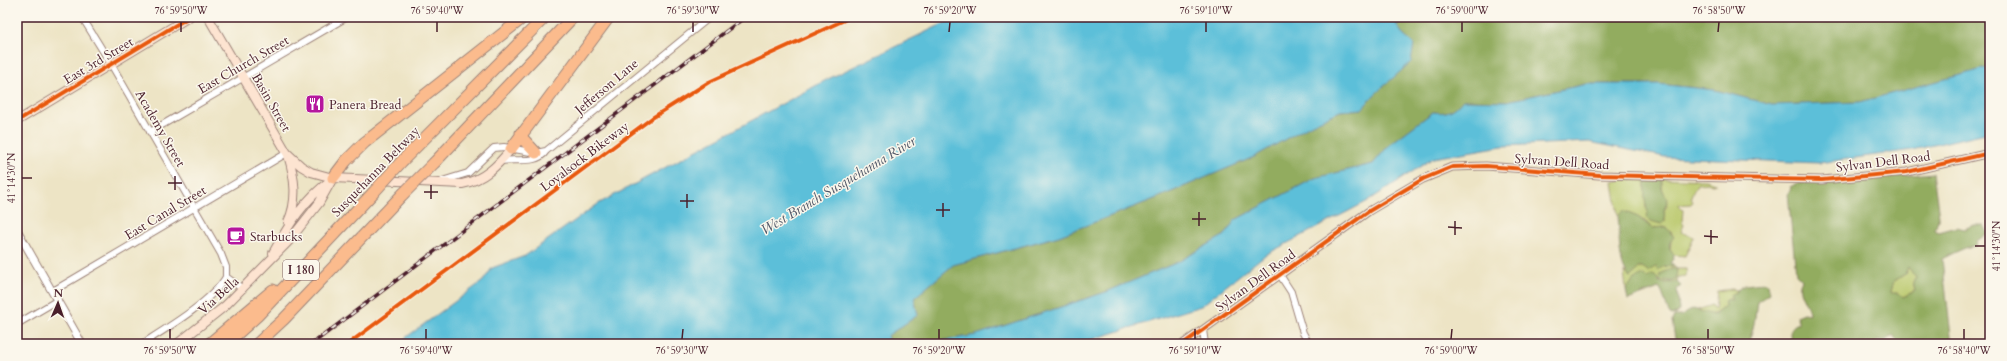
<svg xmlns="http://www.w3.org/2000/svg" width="2007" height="361" font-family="Cardo,serif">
<rect width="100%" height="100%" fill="#fbf7ec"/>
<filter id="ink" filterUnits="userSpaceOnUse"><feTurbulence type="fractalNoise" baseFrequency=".025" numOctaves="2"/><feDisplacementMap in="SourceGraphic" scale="8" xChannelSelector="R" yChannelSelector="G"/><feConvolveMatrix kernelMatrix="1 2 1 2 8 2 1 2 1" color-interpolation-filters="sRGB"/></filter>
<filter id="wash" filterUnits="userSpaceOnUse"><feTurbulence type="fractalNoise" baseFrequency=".012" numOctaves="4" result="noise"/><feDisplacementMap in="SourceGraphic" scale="16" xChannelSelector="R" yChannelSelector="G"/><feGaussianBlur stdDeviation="0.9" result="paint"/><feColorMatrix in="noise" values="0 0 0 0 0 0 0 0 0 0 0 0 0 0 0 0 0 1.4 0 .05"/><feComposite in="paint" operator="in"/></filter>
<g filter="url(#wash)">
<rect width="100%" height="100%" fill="#ede4c5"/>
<!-- green -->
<path fill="#b9c86a" stroke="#82744a" d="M1662 178 1707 180 1716 184 1712 185 1708 183 1697 184 1691 196 1693 202 1691 204 1678 205 1683 210 1682 222 1684 225 1681 232 1694 237 1685 256 1674 255 1670 250 1672 233C1665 228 1660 227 1652 228L1645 221 1623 211 1618 216 1613 182 1624 179H1646C1644 188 1646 198 1646 208L1665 222 1664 210 1667 206 1661 183Z
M1663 266 1675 267 1677 269H1687L1686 276 1678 277 1677 282 1663 283 1652 275 1648 278C1635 275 1634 283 1626 290L1624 272 1630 277 1638 268Z
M1908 266 1916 278 1913 282 1915 291 1903 297 1890 293 1893 282 1905 274Z
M1732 289 1737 290V293C1728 305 1713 323 1698 310L1712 305 1715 310 1717 291Z"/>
<!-- forest -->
<path fill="#92ac5e" stroke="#6e6644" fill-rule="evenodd" d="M1433 17H1990V67L1861 102 1772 105 1715 90 1658 84H1587L1507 101 1463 100C1454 111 1447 114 1433 112L1390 144 1373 164 1315 178 1235 220 1225 235 1178 262 1106 292 976 335 923 344H890L887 336 918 315 914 298 953 265 1059 236 1157 198 1254 157 1312 124 1340 111 1362 109 1413 44 1404 36 1396 24 1420 21Z
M1933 173 1939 216 1935 230 1939 232 1957 227 1964 229 1974 225H1984L1988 233 1977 241 1976 246C1968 245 1950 255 1942 259L1952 344H1899L1893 335 1885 341 1877 340 1874 344H1793C1788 336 1789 326 1799 323L1796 316 1803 313 1809 314C1809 304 1794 291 1802 280L1796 274 1788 193 1791 189 1790 187 1798 183 1847 181ZM1908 267 1916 278 1913 282 1915 291 1903 297 1899 293H1890L1893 282 1905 274Z
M1653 178 1662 180V189L1668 199 1664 210 1665 222 1661 224 1651 221 1647 217 1648 212C1644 204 1644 187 1646 179Z
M1623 211 1638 217 1652 228 1666 227 1674 237C1668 243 1668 248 1674 255L1673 259 1670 263 1673 264V267L1664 266 1658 270 1657 267 1653 268 1649 272 1644 268H1638L1636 272 1630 277C1617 266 1620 234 1618 216Z
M1671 269H1677L1676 279 1669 281 1659 280 1660 274Z
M1644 275 1648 278 1652 275 1657 277 1658 281 1663 283 1677 282 1681 286 1677 289 1679 310 1677 314 1671 315C1665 308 1665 295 1659 288L1628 300 1626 290 1634 279Z
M1762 283 1768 284 1770 293 1757 302 1754 325 1748 344H1676L1672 321 1674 316H1682L1685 313 1693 309 1714 315 1725 306 1724 301 1728 299 1732 300 1730 295 1733 293 1737 292V290L1745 285Z"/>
<!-- water -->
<path fill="#5bbfd9" stroke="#526f82" d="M957 17H1433L1420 21 1396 24 1404 36 1414 44 1411 62 1374 95 1362 109 1340 111 1312 124 1254 157 1157 198 1059 236 953 265 914 298 918 315 887 336 890 344H397L483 281 492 268 525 256 598 204 828 79Z
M1990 67V132L1912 150 1819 163 1665 157 1589 142 1502 146 1433 158 1368 201 1265 255 1201 306 1077 344H923L976 335 1106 292 1178 262 1225 235 1235 220 1315 178 1373 164 1390 144 1433 112C1447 114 1454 111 1463 100L1507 101 1587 84H1658L1715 90 1772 105 1860 102Z"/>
</g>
<g filter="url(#ink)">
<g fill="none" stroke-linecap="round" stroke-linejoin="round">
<!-- minor casing -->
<g stroke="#9c8278" stroke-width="8">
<path id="minor" d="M82 17 111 64 221 254 226 267V277L243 289
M150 132 347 17
M501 161C515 158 537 165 546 151
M442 181 468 173 494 148 504 147 536 153 546 151 710 17
M1280 275 1291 292 1303 333 1309 344
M53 291 287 153
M17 324 58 300
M1203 330 1205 344
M142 344C167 328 211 302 226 277"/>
</g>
<!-- tertiary casing -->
<g stroke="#9c8278" stroke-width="9">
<path id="tertiary" d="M17 230 82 344
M1183 344 1369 211 1423 179 1452 167 1486 166 1599 175 1822 180 1907 172 1990 153"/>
</g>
<!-- secondary casing -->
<g stroke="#9c8278" stroke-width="10">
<path id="secondary" d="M208 17 287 153 301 166 311 172 333 178 462 184C484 180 498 165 511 149
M17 121 189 17
M288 155C295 178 298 200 288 222
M273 253C289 224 304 200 331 180
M177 344 225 306 289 241 319 203 333 178"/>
</g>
<!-- motorway casing -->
<g stroke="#9c8278" stroke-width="13">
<path id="motorway" d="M521 133 523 139 536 153
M511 149 609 17
M403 160 545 17
M435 162 573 17
M333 178 346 161 364 143 524 17
M209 344 273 290
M226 344 257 316 373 193
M257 344 284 319 403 194"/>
</g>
<!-- minor -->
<use href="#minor" stroke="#fff" stroke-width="6"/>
<!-- tertiary -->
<use href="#tertiary" stroke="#fff" stroke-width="7"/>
<!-- secondary -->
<use href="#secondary" stroke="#fde4d1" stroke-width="8"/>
<!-- motorway -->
<use href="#motorway" stroke="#fbbb8d" stroke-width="11"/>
<!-- rail casing -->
<g stroke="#4a1f2b" stroke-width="3.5">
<path id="rail" d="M312 344 745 17"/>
</g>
<!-- rail -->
<use href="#rail" stroke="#fbf7ec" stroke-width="2" stroke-dasharray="6" stroke-linecap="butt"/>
<!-- motorway-bridge casing -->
<g stroke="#9c8278" stroke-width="13" stroke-linecap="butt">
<path id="motorway-bridge" d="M373 193 403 160
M403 194 435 162"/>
</g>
<!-- motorway-bridge -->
<use href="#motorway-bridge" stroke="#fbbb8d" stroke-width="11"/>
<!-- cycleway casing -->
<g stroke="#fbf7ec" stroke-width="6">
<path id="cycleway" d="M17 121 189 17
M348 344 652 118 709 82 851 17
M1183 344 1369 211 1423 179 1452 167 1486 166 1599 175 1822 180 1907 172 1990 153"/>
</g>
<!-- cycleway -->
<use href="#cycleway" stroke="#e8590c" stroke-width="4"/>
</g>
</g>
<!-- ticks -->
<path fill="none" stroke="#4a1f2b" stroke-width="1.5" d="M181 32V22M437 32V22M693 32V22M949 32 950 22M1206 32V22M1462 32V22M1718 32 1719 22M22 178H32M168 183H182M175 190V176M424 192H438M431 199V185M680 201H694M687 208V194M936 210H950M943 217V203M1192 219H1206M1199 226V212M1448 227 1462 228M1455 235V221M1704 236 1718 237M1711 244V230M1975 246H1985M170 339V329M426 339V329M682 339 683 329M939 339V329M1195 339V329M1451 339 1452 329M1708 339V329M1964 339V329"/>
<!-- icons -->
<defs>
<g id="restaurant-square" transform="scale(1)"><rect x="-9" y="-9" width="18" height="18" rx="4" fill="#b5179e" stroke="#fbf7ec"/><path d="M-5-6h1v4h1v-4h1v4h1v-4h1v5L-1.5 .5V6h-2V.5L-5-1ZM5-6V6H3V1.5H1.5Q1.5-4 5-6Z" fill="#fff"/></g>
<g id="cafe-square" transform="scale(1)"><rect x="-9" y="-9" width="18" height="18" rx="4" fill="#b5179e" stroke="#fbf7ec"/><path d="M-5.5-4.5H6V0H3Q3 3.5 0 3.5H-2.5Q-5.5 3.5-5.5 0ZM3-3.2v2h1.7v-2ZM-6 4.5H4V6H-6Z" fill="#fff"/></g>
</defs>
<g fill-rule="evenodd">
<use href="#restaurant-square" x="315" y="104"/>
<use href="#cafe-square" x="236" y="236"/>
</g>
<g text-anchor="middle" stroke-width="3" stroke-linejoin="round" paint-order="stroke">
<!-- shield labels -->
<rect fill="#fbf7ec" stroke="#7f6065" stroke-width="1" x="283" y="260" width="36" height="20" rx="3"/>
<g font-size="12" font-weight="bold" fill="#4a1f2b">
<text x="301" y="274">I 180</text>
</g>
<!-- street labels -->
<g font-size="13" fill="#4a1f2b" stroke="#fbf7ec">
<text transform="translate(98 60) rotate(-31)" y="5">East 3rd Street</text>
<text transform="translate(243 64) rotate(-30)" y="5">East Church Street</text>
<text transform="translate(606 86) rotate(-40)" y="5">Jefferson Lane</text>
<text transform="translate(272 102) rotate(60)" y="5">Basin Street</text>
<text transform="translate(161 128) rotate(60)" y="5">Academy Street</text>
<text transform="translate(584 156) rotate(-37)" y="5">Loyalsock Bikeway</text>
<text transform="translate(1562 161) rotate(4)" y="5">Sylvan Dell Road</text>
<text transform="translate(1883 161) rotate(-7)" y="5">Sylvan Dell Road</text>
<text transform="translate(375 171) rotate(-46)" y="5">Susquehanna Beltway</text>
<text transform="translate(165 212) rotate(-31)" y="5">East Canal Street</text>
<text transform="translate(1255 280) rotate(-36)" y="5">Sylvan Dell Road</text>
<text transform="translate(218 295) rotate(-42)" y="5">Via Bella</text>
</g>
<!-- poi labels -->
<g font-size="13" fill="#4a1f2b" stroke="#fbf7ec" text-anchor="start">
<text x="329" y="109">Panera Bread</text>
<text x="250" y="241">Starbucks</text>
</g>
<!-- water labels -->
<g font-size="14" font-style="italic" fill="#505768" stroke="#fbf7ec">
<text transform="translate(838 185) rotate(-31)" y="5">West Branch Susquehanna River</text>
</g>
</g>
<!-- margin -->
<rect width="2007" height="361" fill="none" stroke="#fbf7ec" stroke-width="44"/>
<!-- north arrow -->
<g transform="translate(58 303) rotate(2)" stroke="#fbf7ec" stroke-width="3" paint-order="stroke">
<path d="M0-3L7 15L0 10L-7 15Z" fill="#4a1f2b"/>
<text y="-6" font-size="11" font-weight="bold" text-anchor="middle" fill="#4a1f2b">N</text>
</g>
<rect x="22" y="22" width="1963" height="317" fill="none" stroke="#4a1f2b" stroke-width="1.5"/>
<g font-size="10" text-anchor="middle" fill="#4a1f2b">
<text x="181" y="14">76°59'50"W</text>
<text x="437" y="14">76°59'40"W</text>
<text x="693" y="14">76°59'30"W</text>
<text x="950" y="14">76°59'20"W</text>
<text x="1206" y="14">76°59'10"W</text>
<text x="1462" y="14">76°59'00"W</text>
<text x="1719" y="14">76°58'50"W</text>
<text transform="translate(11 178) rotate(-90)" y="4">41°14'30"N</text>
<text transform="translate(1996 246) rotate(-90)" y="4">41°14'30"N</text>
<text x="170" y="354">76°59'50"W</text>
<text x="426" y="354">76°59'40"W</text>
<text x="682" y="354">76°59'30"W</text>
<text x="939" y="354">76°59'20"W</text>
<text x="1195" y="354">76°59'10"W</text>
<text x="1451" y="354">76°59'00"W</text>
<text x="1708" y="354">76°58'50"W</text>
<text x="1964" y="354">76°58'40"W</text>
</g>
</svg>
